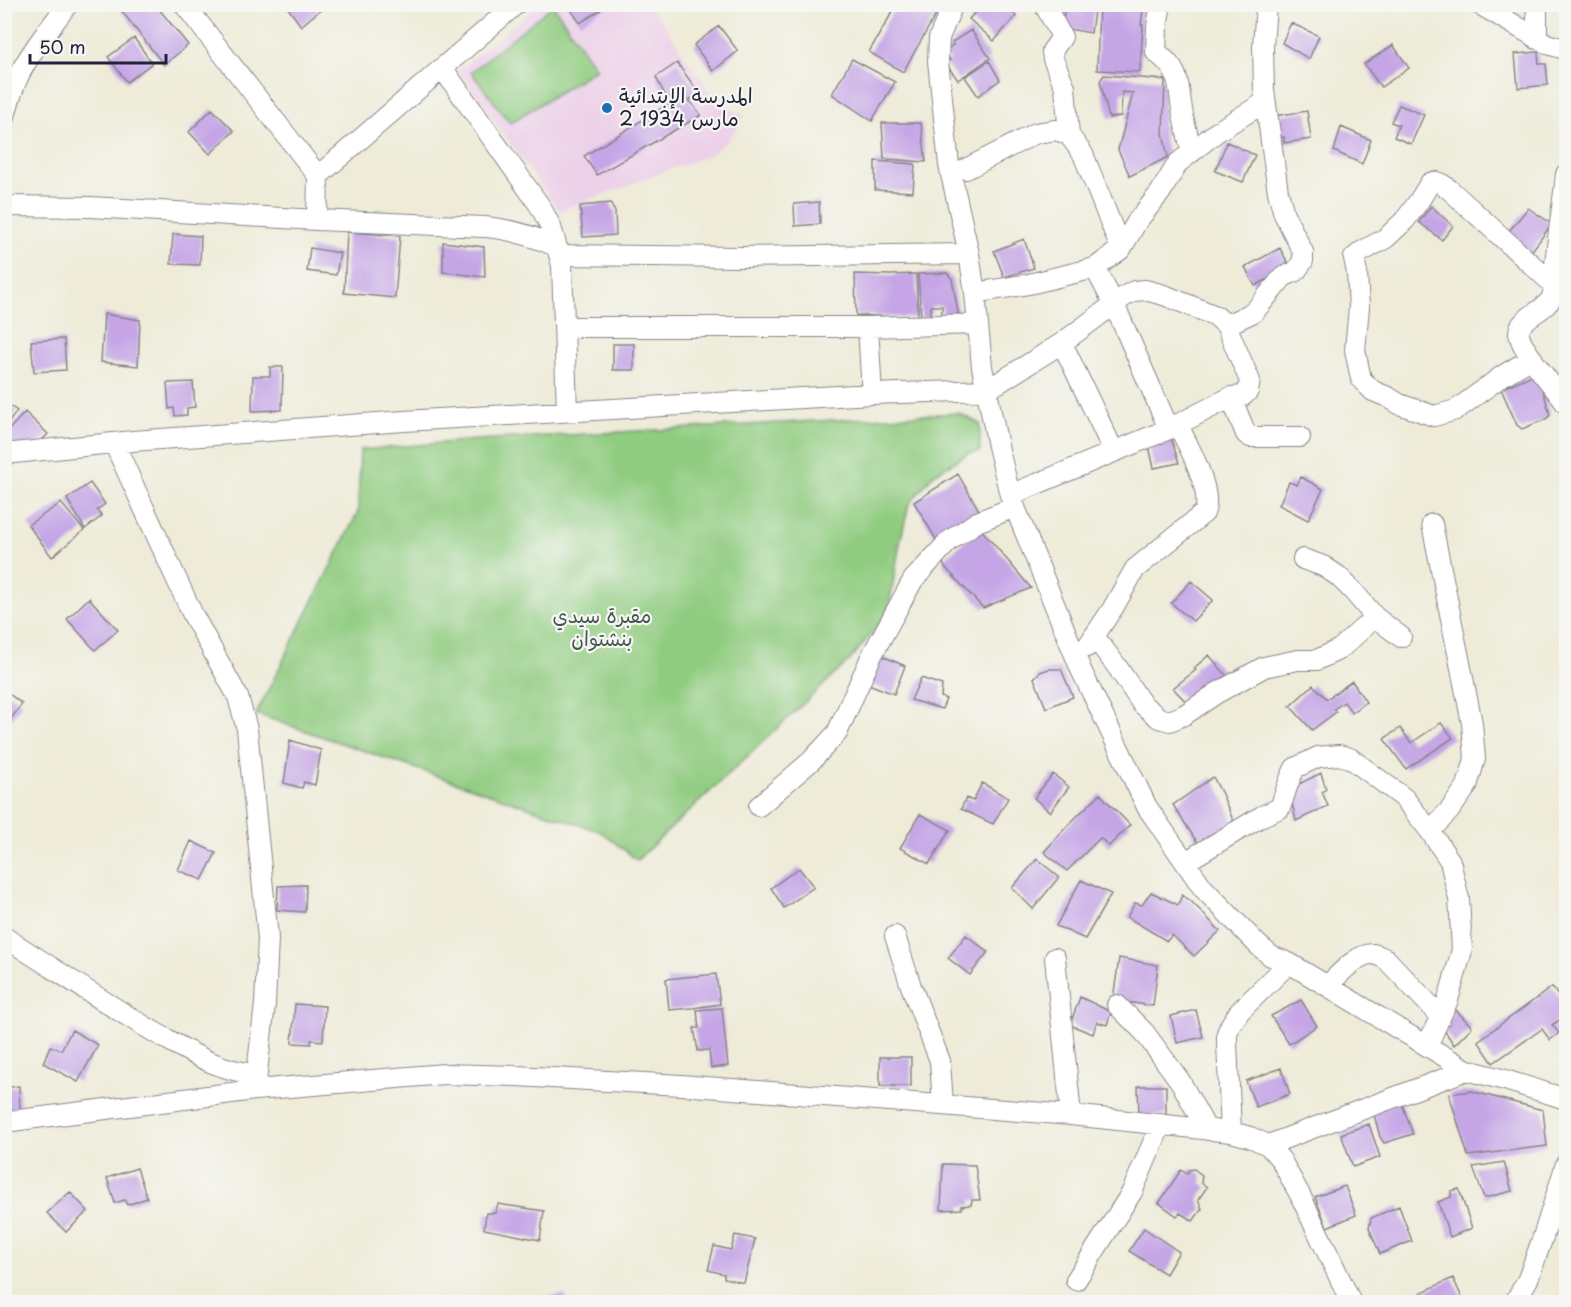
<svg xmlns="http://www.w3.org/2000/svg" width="1571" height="1307" font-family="'Playpen Sans','Playpen Sans Arabic',sans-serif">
<rect width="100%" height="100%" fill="#f6f6f2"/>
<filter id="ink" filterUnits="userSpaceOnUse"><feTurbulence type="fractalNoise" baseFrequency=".0167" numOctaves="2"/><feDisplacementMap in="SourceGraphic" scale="12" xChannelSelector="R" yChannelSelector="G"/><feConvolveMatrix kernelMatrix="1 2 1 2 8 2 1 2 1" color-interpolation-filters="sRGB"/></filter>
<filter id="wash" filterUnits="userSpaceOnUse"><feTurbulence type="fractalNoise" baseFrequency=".008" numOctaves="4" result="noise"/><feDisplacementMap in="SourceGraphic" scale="24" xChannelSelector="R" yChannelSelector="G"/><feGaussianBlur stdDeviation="1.35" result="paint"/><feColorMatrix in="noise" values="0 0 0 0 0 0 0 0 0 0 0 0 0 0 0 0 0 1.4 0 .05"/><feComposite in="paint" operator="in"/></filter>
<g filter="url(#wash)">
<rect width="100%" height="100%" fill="#eeebd8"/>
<!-- built -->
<path fill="#edd1e9" d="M538 5H648L663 23 714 99 745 116 728 141 710 155 559 211 458 71Z"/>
<!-- green -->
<path fill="#90cc80" stroke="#59775e" stroke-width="1.5" d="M553 5 596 69 510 123 471 72Z
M958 413 980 424V452L969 453 934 474 909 504 900 542 888 613 850 660 637 860 601 832 256 714 358 512 360 450 476 440Z"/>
<g id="blocks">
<!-- building -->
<path fill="#c5a5e6" d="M116 4H155L188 45 164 65Z
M285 4H324L325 6 301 26Z
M567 4H610L580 23Z
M897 4H942L903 72 869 52Z
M983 4H1002L1016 16 994 41 969 19Z
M1065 4H1095L1091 33 1062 28Z
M1099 4H1126V7L1143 10 1141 25H1143L1140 72 1097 70Z
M1291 23 1319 36 1309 59 1282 43Z
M719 26 738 51 713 71 694 45Z
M971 30 990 58 958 80 946 64 950 60 944 51 953 45 952 42Z
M134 38 152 63 127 82 108 57Z
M1393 45 1409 68 1381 87 1364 64Z
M1538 52 1539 64H1546L1548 85 1518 88 1515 54Z
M852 59 895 82 872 121 832 94Z
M989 61 1000 80 978 96 965 77Z
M677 63 700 94 689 100 701 115 597 175 584 156 680 97 676 90 667 99 656 77Z
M1104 75 1165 80 1163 133 1168 157 1130 176 1118 150 1133 93 1122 92 1121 116 1109 118 1100 81Z
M1399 105 1424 115 1411 144 1394 137 1399 125 1391 122Z
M212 109 234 131 210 154 189 132Z
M1307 111 1311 139 1284 143V137L1277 138 1274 116Z
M882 123H921L926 162 884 159Z
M1341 127 1371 140 1362 164 1334 151Z
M1227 142 1255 155 1243 182 1215 171Z
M875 161 915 164 913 192 875 190Z
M819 202 820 224 795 226 794 204Z
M611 203 613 209 615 211 616 235 583 237 580 206Z
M1431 206 1453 226 1442 240 1419 222Z
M1528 208 1552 224 1528 256 1505 236Z
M347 232 400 236 395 298 344 293Z
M173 234 201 236 200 265 171 264Z
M1024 239 1034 268 1004 277 994 251Z
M443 242 484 247 485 277 443 272Z
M310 248 340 253 336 275 307 271Z
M1280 248 1290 267 1255 286 1245 267Z
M947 273 952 279 959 317H942V306H931V318H921L918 274Z
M855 274 890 275 916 274 918 314 915 318 856 315Z
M104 314 140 320 138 366 101 362Z
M64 339 66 370 34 372 31 341Z
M613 344H634V370H613Z
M270 367H283L282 410 252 411 253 376H270Z
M1532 375 1539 376 1550 415 1546 419 1522 429 1517 425 1501 389Z
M193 382 195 407 187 408V415L175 416 174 408 169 409 167 383Z
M4 402 17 411 4 429Z
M25 412 48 434 38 444 7 448 4 444V435Z
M1170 435 1179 463 1154 468 1148 442Z
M958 474 981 514 937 541 914 502Z
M1301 477 1323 489 1308 520 1279 505 1289 482 1297 485Z
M90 483 105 504 97 510 102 516 85 529 67 499Z
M61 503 84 530 52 557 28 525Z
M980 528 1031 588 983 608 944 566 943 560Z
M1191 581 1213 600 1193 621 1171 603Z
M89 598 118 630 95 650 67 619Z
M878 654 905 666 894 694 866 683Z
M1209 655 1230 680 1191 707 1173 688 1196 670 1194 668Z
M1049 669H1061L1073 697 1046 708 1034 678 1040 672Z
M921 678 942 685 941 697 946 699 942 709 911 700Z
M1352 681 1366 702 1352 713 1344 702 1334 709 1336 712 1312 730 1290 706 1313 685 1327 699Z
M4 690 22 704 4 728Z
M1441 723 1453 738 1406 769 1384 739 1400 728 1411 743Z
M290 740 321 750 315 785 304 782 302 788 284 783Z
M1321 773 1326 789 1322 792 1328 806 1296 821 1289 789Z
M1053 774 1069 787 1050 812 1034 798Z
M1213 777 1222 794 1236 827 1199 845 1173 805Z
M982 783 1008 798 993 824 961 809 966 798 973 801Z
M1100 794 1130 825 1109 846 1100 838 1067 871 1044 852 1067 826Z
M920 814 950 830 929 864 900 848Z
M191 841 216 853 202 880 178 870Z
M1037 859 1059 877 1033 909 1012 888Z
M799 868 814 887 784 908 771 888Z
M1081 880 1111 894 1085 939 1056 926Z
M306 885 305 912 277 910 278 886Z
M1151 892 1178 905 1182 895 1191 901 1220 931 1194 956 1172 935 1167 941 1127 917 1135 903 1142 905Z
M966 935 988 952 970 975 948 958Z
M1119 958 1158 965 1153 1006 1113 1000Z
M716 974 720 1004 693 1008 669 1010 666 979Z
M1552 987 1566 1007V1016L1552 1025 1559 1033 1550 1040 1542 1029 1493 1063 1478 1041Z
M1080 997 1111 1012 1107 1025 1097 1022 1093 1034 1070 1025Z
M1301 1000 1317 1026 1289 1044 1271 1016Z
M295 1004 325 1006 323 1041 311 1040V1044L292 1043Z
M722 1008 728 1066 711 1068 709 1050 698 1051 694 1028H699L697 1010Z
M1196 1010 1203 1037 1177 1043 1171 1016Z
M1456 1010 1472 1027 1454 1045 1441 1025Z
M72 1030 98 1045 78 1082 43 1063 50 1046 61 1050Z
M880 1057H911V1086H880Z
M1281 1068 1290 1094 1256 1107 1246 1081Z
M19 1086 20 1113 4 1115V1088Z
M1138 1086H1166V1115H1139Z
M1471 1091 1543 1110 1547 1146 1468 1156 1449 1094Z
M1401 1101 1413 1134 1384 1143 1380 1137 1373 1111Z
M1369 1124 1380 1157 1353 1167 1341 1134Z
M1504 1162 1512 1191 1484 1198 1473 1167Z
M943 1164 975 1165 980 1200H972L971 1205 961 1206 962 1209 941 1210Z
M137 1168 147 1198 127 1205 125 1200 115 1203 107 1178Z
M1194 1169 1202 1175 1201 1183 1207 1187 1198 1200 1202 1209 1193 1221 1180 1213 1177 1216 1159 1203 1181 1170 1187 1174 1189 1170Z
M1345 1186 1356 1215 1327 1227 1315 1197Z
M1459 1189 1472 1228 1450 1237 1438 1202 1451 1197V1191Z
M70 1192 88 1211 66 1232 47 1213Z
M498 1204 544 1211 540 1240 484 1229 486 1213H495Z
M1399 1206 1412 1241 1380 1254 1369 1228 1371 1218Z
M1144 1228 1179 1252 1166 1274 1129 1251Z
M735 1235 755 1239 744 1283 724 1278V1274L708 1270 714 1246 731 1250Z
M1453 1278 1464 1302H1424L1420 1293Z
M565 1295V1302H536V1298Z"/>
</g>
</g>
<g filter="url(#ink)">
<use href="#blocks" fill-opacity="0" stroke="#88868a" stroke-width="1.5"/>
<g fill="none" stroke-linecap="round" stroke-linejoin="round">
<!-- minor casing -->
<g stroke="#88868a" stroke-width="22">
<path id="minor" d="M184 4 318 176
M953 4 939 38 938 61 949 165 969 254 975 293 982 367 998 446 1010 495 1081 670 1147 807 1203 888 1258 945 1271 956 1289 963 1467 1070 1505 1080 1566 1099
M1044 4 1062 37 1052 51 1053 59 1065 87 1069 135
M1161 4 1157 26 1156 52C1183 73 1177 85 1183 115 1185 127 1189 140 1192 152
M1479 4 1547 44 1561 48 1566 46
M1535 4 1537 11V39
M443 69 540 206 551 227 562 265 567 411
M4 120C8 104 12 89 19 75 32 49 51 27 68 4
M966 169 1036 133 1056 130 1069 135 1083 154 1121 249 1095 268 1029 284 975 293
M1566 174C1563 204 1558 234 1555 265 1554 275 1555 286 1552 297 1547 310 1519 318 1519 332 1519 349 1556 388 1566 404
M4 206 90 207 317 220 485 227C510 229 533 236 556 246
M317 220 318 176 516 4
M1121 249 1138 220 1160 193 1178 163 1218 131 1265 102
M559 255 740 257 969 254
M1095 268 1114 304 1169 429
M1226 325 1254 312 1283 277 1296 271 1303 261V252L1284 214 1278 192 1264 90 1263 47 1266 4
M564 327H868L978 324
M868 327 872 394
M1062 343 1114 452
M1532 358 1502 376 1456 410 1434 416 1399 404 1388 397 1373 391 1361 379 1355 350 1359 307 1357 273 1354 258 1361 252 1386 238 1405 220 1419 201 1430 183C1439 180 1443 185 1450 190L1554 285
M114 443 193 615 238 697 247 729 268 938 265 1004 255 1090
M4 454 133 441 404 421 872 394 987 390 1062 343 1125 296 1134 291 1145 290 1164 295 1216 316 1226 325 1250 381 1248 391 1243 396 1231 397 1246 434 1250 437H1300
M1010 495 1169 429 1231 397
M1303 559 1323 566 1338 576 1353 591 1375 617 1401 637
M1094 636 1118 668 1142 704 1159 718 1170 721 1184 715 1217 693 1264 667 1298 660H1317L1340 649 1375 617
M1087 647 1113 608 1135 569 1204 513C1214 493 1188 444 1177 424
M759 806 811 761 837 733 872 655 913 580 949 541 977 522 1015 507
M1430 831 1450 810 1467 786 1475 759 1472 723 1432 524
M1185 862 1262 816 1280 808C1285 794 1288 781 1295 768L1318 757 1339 755 1350 758 1404 798 1430 831 1450 861 1459 899 1462 950 1448 1000 1427 1046
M895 936 911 986 940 1061 943 1105
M4 937C55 969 104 1003 156 1033 190 1052 216 1070 256 1074
M1055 958 1071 1115
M1327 986C1338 976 1356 954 1372 954 1377 954 1381 957 1386 959L1440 1016
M1117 1005 1144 1032 1180 1081 1207 1130
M4 1122 255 1090 444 1074 516 1076 681 1085 1071 1115 1231 1132 1250 1137 1268 1145 1281 1160 1300 1195 1351 1302
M1231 1132 1227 1043V1033L1231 1024 1240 1011 1289 963
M1268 1145 1467 1070
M1076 1280 1132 1192 1161 1124
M1515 1302 1528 1279 1543 1237 1566 1164"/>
</g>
<!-- minor -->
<use href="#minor" stroke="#fff" stroke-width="20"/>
</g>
</g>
<!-- markers -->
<circle fill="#1f6fb2" stroke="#f6f6f2" stroke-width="2" cx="607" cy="108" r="6"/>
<g text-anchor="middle" stroke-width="4.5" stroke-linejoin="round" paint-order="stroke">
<!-- poi labels -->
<g font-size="20" fill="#22223b" stroke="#f6f6f2" text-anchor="start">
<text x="619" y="103">المدرسة الإبتدائية<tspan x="619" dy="23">2 مارس 1934</tspan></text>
</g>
<!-- park labels -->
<g font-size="20" fill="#435550" stroke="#f6f6f2">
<text x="602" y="623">مقبرة سيدي<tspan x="602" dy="23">بنشتوان</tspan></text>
</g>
</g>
<!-- margin -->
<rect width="1571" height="1307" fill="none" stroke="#f6f6f2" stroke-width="24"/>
<!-- scale -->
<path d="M30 54v9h136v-9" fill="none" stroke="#22223b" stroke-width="3"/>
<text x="39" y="54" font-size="18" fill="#22223b" stroke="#f6f6f2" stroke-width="4.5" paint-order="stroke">50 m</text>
</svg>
